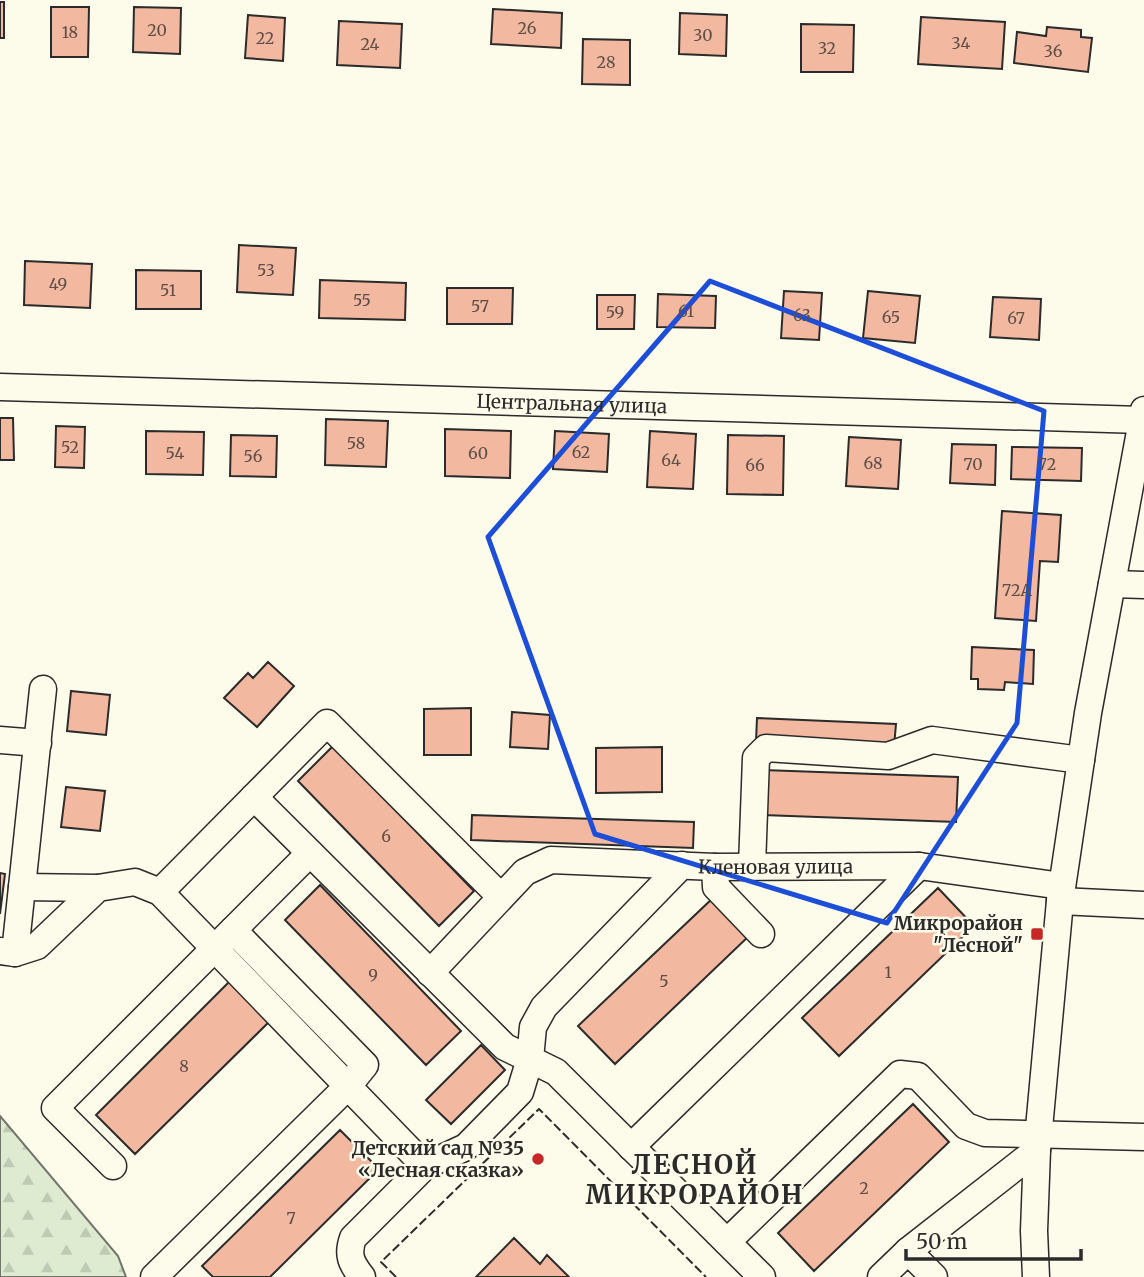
<svg xmlns="http://www.w3.org/2000/svg" width="1144" height="1277" font-family="Merriweather,serif">
<defs>
<pattern id="forest-firs" width="22" height="20" patternUnits="userSpaceOnUse" patternTransform="scale(1.75)"><rect width="22" height="20" fill="#deebd1"/><path d="M5 1l3.5 6h-7zM16 11l3.5 6h-7z" fill="#bfcab4"/></pattern>
</defs>
<rect width="100%" height="100%" fill="#fdfbea"/>
<!-- forest -->
<path fill="url(#forest-firs)" stroke="#74746e" stroke-width="2" d="M0 1116 118 1256 126 1277H0Z"/>
<!-- building -->
<path fill="#f2b8a0" stroke="#2b2b2b" stroke-width="2" d="M0 2H4V38H0Z
M51 7H89L88 57H51Z
M134 7 181 8 180 54 133 52Z
M493 9 562 13 561 48 491 44Z
M680 13 727 15 726 56 679 54Z
M248 15 285 18 283 61 245 58Z
M921 17 1005 22 1002 69 918 64Z
M339 21 402 24 400 68 337 65Z
M801 24 854 25 853 72H801Z
M1047 27 1081 30V37L1092 38 1088 72 1014 63 1017 32 1046 36Z
M583 39 630 40V85L582 84Z
M239 245 296 248 293 295 237 292Z
M25 261 92 264 90 308 24 305Z
M136 270 201 271V309H136Z
M320 280 406 283 405 320 319 318Z
M447 288H513L512 324H447Z
M784 291 822 293 819 340 781 338Z
M868 291 920 296 915 343 863 338Z
M658 294 716 296 715 328 657 327Z
M597 295H635L634 329H597Z
M993 297 1041 299 1039 340 990 337Z
M0 418H13L14 460H0Z
M326 419 388 421 386 467 325 465Z
M56 426 85 427 84 468 55 467Z
M445 429 511 431 510 478 445 476Z
M146 431 204 432 203 475 146 474Z
M555 431 609 434 607 472 553 469Z
M650 431 696 434 693 489 647 487Z
M231 435 277 436 276 477 230 476Z
M728 435 784 436 783 495 727 494Z
M849 437 901 440 898 489 846 486Z
M952 444 996 445 995 485 950 483Z
M1012 447 1082 448 1081 481 1011 479Z
M1002 511 1061 515 1058 562 1040 561 1036 621 995 618Z
M972 647 1034 650 1033 684 1005 682 1004 690 978 689V679H971Z
M268 662 294 686 257 727 224 698 248 673 253 678Z
M71 691 110 695 106 735 67 731Z
M471 708V755H424V709Z
M512 712 550 715 548 749 510 747Z
M757 718 896 724 894 747 756 741Z
M333 746 474 891 439 926 298 781Z
M662 747V792L596 793V748Z
M763 770 958 777 956 822 761 815Z
M66 787 105 791 100 831 61 827Z
M472 815 694 822 693 848 471 840Z
M0 873 5 874 0 914Z
M320 885 461 1031 426 1065 285 920Z
M938 888 974 926 839 1056 802 1018Z
M714 897 750 935 615 1064 578 1026Z
M233 978 273 1018 135 1154 96 1115Z
M481 1045 505 1070 451 1124 426 1100Z
M913 1104 949 1142 814 1271 778 1233Z
M340 1130 379 1169 270 1277H213L202 1266Z
M514 1238 540 1264 547 1255 569 1277H476Z"/>
<g fill="none" stroke-linecap="round" stroke-linejoin="round">
<!-- minor casing -->
<g stroke="#2b2b2b" stroke-width="29">
<g id="minor">
<path id="s1" d="M0 387 1142 420"/>
<path d="M1112 584 1144 585"/>
<path d="M0 740 38 743"/>
<path d="M254 797 327 723 501 897"/>
<path d="M752 866 756 758 766 748 888 756 932 740 1081 760"/>
<path d="M715 867 716 887 761 934"/>
<path d="M22 887 98 888"/>
<path d="M160 892 254 797 505 1047 556 1072 762 1277"/>
<path d="M1060 901 1144 905"/>
<path d="M0 951 15 953 37 946 98 888 135 882 160 892 425 1166 353 1238C347 1255 351 1263 362 1277"/>
<path d="M15 953 43 689"/>
<path id="s2" d="M430 973 525 872 551 860 715 867 919 866 1062 886"/>
<path d="M631 1147 919 866"/>
<path d="M113 1166 55 1108 310 853"/>
<path d="M425 1166 466 1147 520 1092 530 1059 533 1027 544 1007 682 865"/>
<path d="M727 1242 900 1074 918 1076 966 1126 985 1133 1144 1137"/>
<path d="M908 1251 1037 1150"/>
<path d="M154 1277 348 1086 365 1065 233 930"/>
<path d="M881 1277 908 1251 934 1277"/>
<path d="M1036 1277 1034 1231 1037 1150 1060 901 1088 713 1144 410"/>
</g>
</g>
<!-- minor -->
<use href="#minor" stroke="#fdfbea" stroke-width="26"/>
<!-- fence -->
<path stroke="#2b2b2b" stroke-width="2" stroke-dasharray="9 3.5" stroke-linecap="butt" d="M396 1277 381 1262 539 1109 706 1277"/>
</g>
<!-- marked area -->
<path fill="none" stroke="#1d4ed8" stroke-width="5" stroke-linejoin="round" d="M710 281 1044 411 1017 723 887 923 595 834 488 537Z"/>
<!-- markers -->
<g fill="#c62828" stroke="#fdfbea" stroke-width="2.5">
<rect x="1030" y="927" width="14" height="14" rx="3.5"/>
<circle cx="538" cy="1159" r="7"/>
</g>
<g text-anchor="middle" stroke-width="5" stroke-linejoin="round" paint-order="stroke">
<!-- number labels -->
<g font-size="16" fill="#5d4e48">
<text x="527" y="34">26</text>
<text x="157" y="36">20</text>
<text x="70" y="38">18</text>
<text x="703" y="41">30</text>
<text x="265" y="44">22</text>
<text x="961" y="49">34</text>
<text x="370" y="50">24</text>
<text x="827" y="54">32</text>
<text x="1053" y="57">36</text>
<text x="606" y="68">28</text>
<text x="266" y="276">53</text>
<text x="58" y="290">49</text>
<text x="168" y="296">51</text>
<text x="362" y="306">55</text>
<text x="480" y="312">57</text>
<text x="686" y="317">61</text>
<text x="615" y="318">59</text>
<text x="802" y="321">63</text>
<text x="891" y="323">65</text>
<text x="1016" y="324">67</text>
<text x="356" y="449">58</text>
<text x="70" y="453">52</text>
<text x="581" y="458">62</text>
<text x="175" y="459">54</text>
<text x="478" y="459">60</text>
<text x="253" y="462">56</text>
<text x="671" y="466">64</text>
<text x="873" y="469">68</text>
<text x="973" y="470">70</text>
<text x="1047" y="470">72</text>
<text x="755" y="471">66</text>
<text x="1017" y="596">72А</text>
<text x="386" y="842">6</text>
<text x="888" y="978">1</text>
<text x="373" y="981">9</text>
<text x="664" y="987">5</text>
<text x="184" y="1072">8</text>
<text x="864" y="1194">2</text>
<text x="291" y="1224">7</text>
</g>
<!-- street labels -->
<g font-size="19" fill="#2b2b2b" stroke="#fdfbea">
<text dy="7" stroke="none"><textPath href="#s1" startOffset="572">Центральная улица</textPath></text>
<text dy="7" stroke="none"><textPath href="#s2" startOffset="392">Кленовая улица</textPath></text>
</g>
<!-- poi labels -->
<g font-size="19" font-weight="bold" fill="#2b2b2b" stroke="#fdfbea" text-anchor="end">
<text x="1023" y="930">Микрорайон<tspan x="1023" dy="22">"Лесной"</tspan></text>
<text x="524" y="1155">Детский сад №35<tspan x="524" dy="22">«Лесная сказка»</tspan></text>
</g>
<!-- district labels -->
<g font-size="26" font-weight="bold" letter-spacing="2" fill="#2b2b2b" stroke="#fdfbea">
<text x="695" y="1174">ЛЕСНОЙ<tspan x="695" dy="30">МИКРОРАЙОН</tspan></text>
</g>
</g>
<!-- scale -->
<path d="M906 1249v10h175v-10" fill="none" stroke="#2b2b2b" stroke-width="3.5"/>
<text x="916" y="1249" font-size="21" fill="#2b2b2b" stroke="#fdfbea" stroke-width="5" paint-order="stroke">50 m</text>
</svg>
